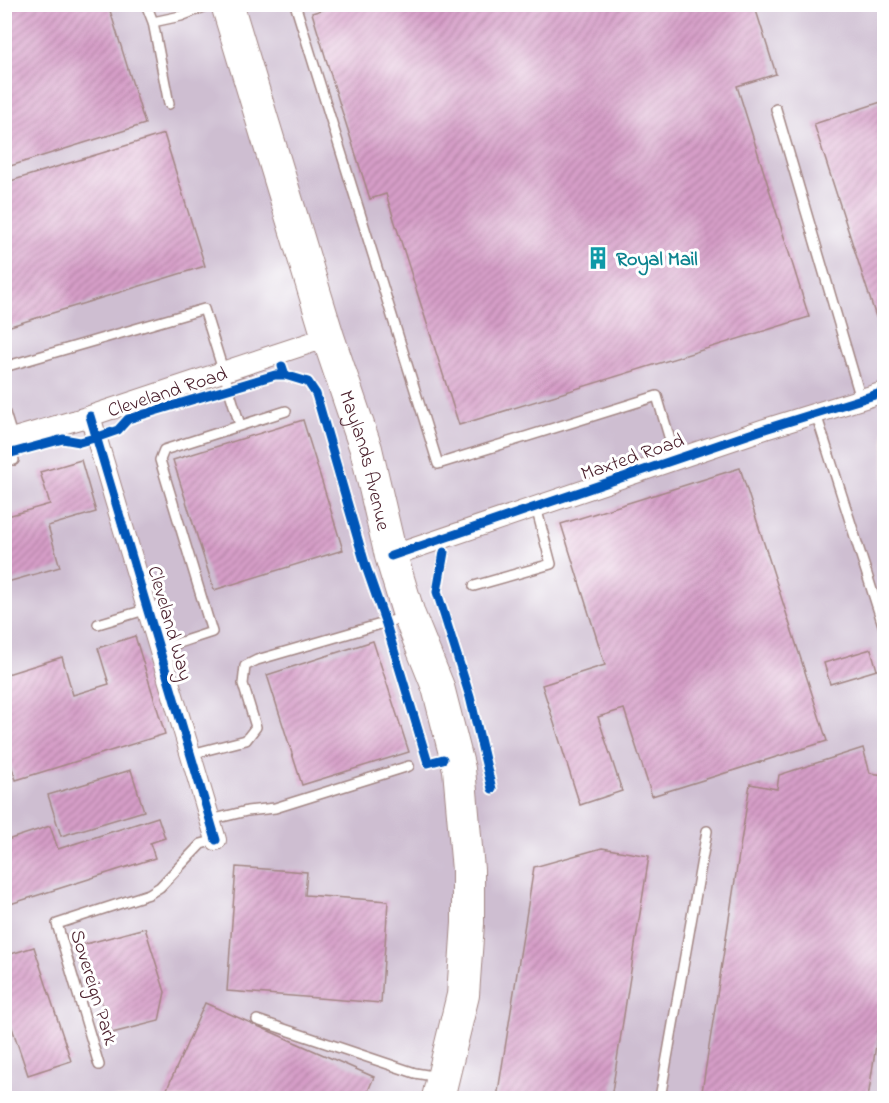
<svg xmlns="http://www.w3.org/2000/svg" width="889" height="1103" font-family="'Indie Flower',sans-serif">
<defs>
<pattern id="building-hatch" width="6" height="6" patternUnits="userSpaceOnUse" patternTransform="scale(1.5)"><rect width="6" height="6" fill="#d69ec8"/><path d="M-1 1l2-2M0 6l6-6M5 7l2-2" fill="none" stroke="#b080a3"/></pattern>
</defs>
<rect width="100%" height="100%" fill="#fff"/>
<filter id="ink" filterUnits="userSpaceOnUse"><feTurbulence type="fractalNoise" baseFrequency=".0167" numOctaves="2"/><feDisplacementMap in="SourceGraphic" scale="12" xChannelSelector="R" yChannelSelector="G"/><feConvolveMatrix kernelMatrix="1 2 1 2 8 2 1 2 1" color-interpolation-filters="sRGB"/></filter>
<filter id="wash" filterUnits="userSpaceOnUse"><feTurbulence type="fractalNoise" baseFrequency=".008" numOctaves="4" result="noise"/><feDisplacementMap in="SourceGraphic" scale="24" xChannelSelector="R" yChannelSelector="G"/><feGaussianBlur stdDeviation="1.35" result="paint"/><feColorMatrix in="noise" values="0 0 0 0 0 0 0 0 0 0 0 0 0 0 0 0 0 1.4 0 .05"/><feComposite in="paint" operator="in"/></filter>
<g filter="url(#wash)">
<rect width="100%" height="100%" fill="#f9ecdd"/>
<!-- industrial -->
<path fill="#cebed1" d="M5 5H884V1098H5Z"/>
<g id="blocks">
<!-- building -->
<path fill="url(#building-hatch)" d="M4 4H108L145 124 4 168Z
M327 4H754L776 74 737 86 809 317 459 425 386 194 370 199 340 105 312 13 328 8Z
M884 101V314L876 317 814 124Z
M164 134 205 266 4 328V183Z
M303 420 343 550 214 590 173 460Z
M81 460 96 512 48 526 60 567 4 583V517L50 504 40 472Z
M740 468 827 741 652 796 624 709 598 717 622 791 580 805 542 685 605 665 561 524Z
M135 636 165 734 16 780 4 744V675L62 657 73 695 109 684 98 648Z
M373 641 409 752 302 785 267 675Z
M871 649 877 670 830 684 824 663Z
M863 748 870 773 884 775V992L868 1098H701L750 784 777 789 779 775Z
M131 770 144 811 61 836 48 795Z
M158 817 165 838 150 843 155 858 4 906V841L50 826 58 849Z
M602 848 649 856 611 1098H497L534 867Z
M236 867 307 872 305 895 388 901 381 1003 227 991Z
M145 928 165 992 159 1021 112 1033 82 945Z
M34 947 71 1061 28 1075 4 1004V956Z
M205 1003 374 1077 365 1098H163Z"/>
</g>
</g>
<g filter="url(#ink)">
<use href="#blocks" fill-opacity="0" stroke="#a28684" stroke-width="1.5"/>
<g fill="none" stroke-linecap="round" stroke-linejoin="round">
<!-- lane casing -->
<g stroke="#a28684" stroke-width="12">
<path id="lane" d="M146 4 153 22 181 16 212 4
M295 4 438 464 657 396 676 460
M153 22 169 104
M776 109 861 399
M4 367 204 309 240 425
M4 410 13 439
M816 414 884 628
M7 440 14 460
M474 586 551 564 536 507
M98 624 148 609
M160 649 212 632 160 460 164 450 286 411
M191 754 246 740 256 727 243 684 245 666 257 660 405 617
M210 820 247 811 275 808 409 766
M257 1020 415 1073 439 1077
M99 1065 57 924 149 894 160 887 201 844 216 840
M660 1098 707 831"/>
</g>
<!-- street casing -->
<g stroke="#a28684" stroke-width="22">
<path id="street" d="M90 416 216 840
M4 441 90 416 328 337
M391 556 765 429 884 392"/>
</g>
<!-- primary casing -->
<g stroke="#a28684" stroke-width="34">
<g id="primary">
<path id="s1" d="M227 4 328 337 366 449 391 556 409 615 438 687 459 769 468 870V923L463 995 438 1098"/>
</g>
</g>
<!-- lane -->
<use href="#lane" stroke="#fff" stroke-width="9"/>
<!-- street -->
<use href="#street" stroke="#fff" stroke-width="20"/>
<!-- primary -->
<use href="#primary" stroke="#fff" stroke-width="32"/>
<!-- cycleway casing -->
<g stroke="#fff" stroke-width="13">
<path id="cycleway" d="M282 366 285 375 308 382 316 394 365 564 386 624 428 763 443 759
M90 416 216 840
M4 455 63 439 80 442 98 437 118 430 128 419 275 375H285
M444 552 437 592 470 697 492 789
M391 556 765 429 884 392"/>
</g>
<!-- cycleway -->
<use href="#cycleway" stroke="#0057b8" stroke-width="9"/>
</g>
</g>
<!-- icons -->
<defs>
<g id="building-bare" transform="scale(1.8)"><path d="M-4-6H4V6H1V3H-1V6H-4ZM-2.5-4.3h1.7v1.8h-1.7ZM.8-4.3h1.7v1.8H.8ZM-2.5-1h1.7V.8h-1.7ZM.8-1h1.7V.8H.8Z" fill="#0f9aa8" stroke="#fff" stroke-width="2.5" paint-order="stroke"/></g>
</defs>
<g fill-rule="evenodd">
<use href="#building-bare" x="598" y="258"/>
</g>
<g text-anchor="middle" stroke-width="6" stroke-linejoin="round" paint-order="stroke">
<!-- culture labels -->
<g font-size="20" font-weight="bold" fill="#0d838f" stroke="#fff" text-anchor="start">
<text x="616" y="265">Royal Mail</text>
</g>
<!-- street labels -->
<g font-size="20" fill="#4a1f2b" stroke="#fff">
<text transform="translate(167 391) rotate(-18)" y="7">Cleveland Road</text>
<text transform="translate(632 456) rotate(-19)" y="7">Maxted Road</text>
<text dy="7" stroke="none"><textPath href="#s1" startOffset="477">Maylands Avenue</textPath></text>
<text transform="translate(171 623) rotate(74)" y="7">Cleveland Way</text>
<text transform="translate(95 987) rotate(73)" y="7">Sovereign Park</text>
</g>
</g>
<!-- margin -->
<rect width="889" height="1103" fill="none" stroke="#fff" stroke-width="24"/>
</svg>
